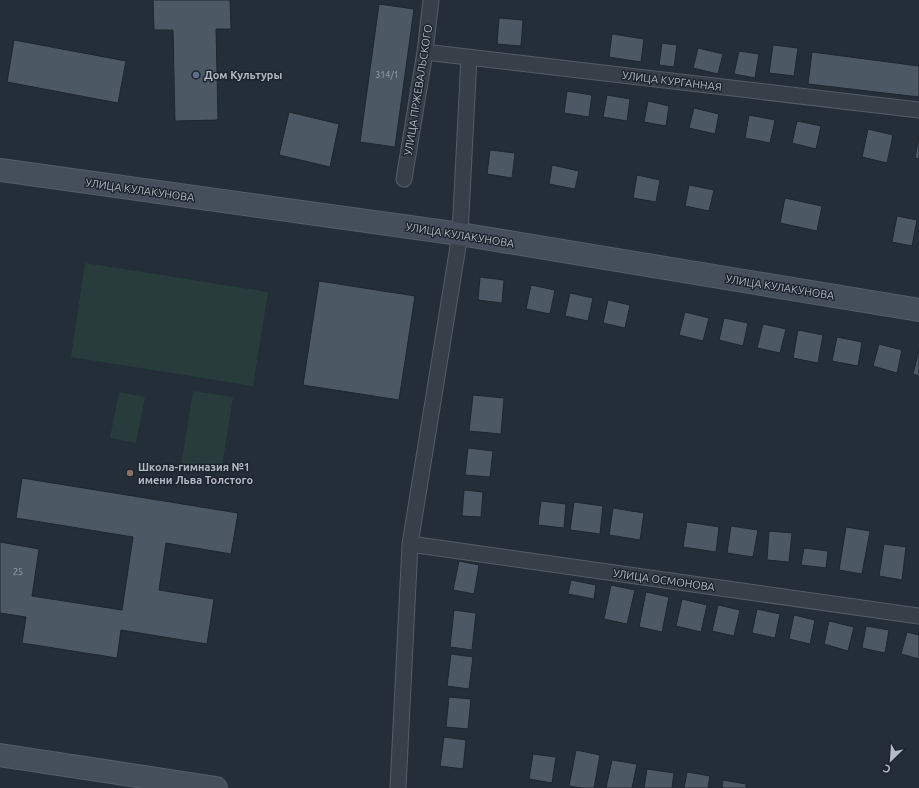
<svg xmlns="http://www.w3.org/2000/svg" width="919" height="788" font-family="Ubuntu,sans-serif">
<rect width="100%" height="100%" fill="#232e38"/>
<!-- green -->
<path fill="#283c3b" d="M85 263 268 292 253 386 71 357Z
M193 391 233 397 221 473 181 466Z
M119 392 145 397 136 443 110 438Z"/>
<!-- building -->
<path fill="#4c5864" stroke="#1e262f" d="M153 0H230L231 29H216L218 120 175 121 173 30H154Z
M379 4 414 9 395 147 360 142Z
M499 18 523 20 521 46 497 44Z
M612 34 644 39 641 62 609 57Z
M14 40 126 61 118 103 7 82Z
M662 43 677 45 674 67 659 65Z
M773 45 798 48 794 76 769 73Z
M698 48 723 54 718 74 693 68Z
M739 51 759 54 755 78 734 74Z
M812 52 919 66V97L808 84Z
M567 91 592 95 589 117 564 113Z
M607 95 630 99 627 121 603 117Z
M648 101 669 106 666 126 644 122Z
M694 108 719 114 715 134 689 128Z
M289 112 339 124 330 167 279 155Z
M749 115 775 120 770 143 745 138Z
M797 121 821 126 816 149 792 143Z
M868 129 893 135 887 163 862 157Z
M919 136V159L915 158Z
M490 150 515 153 512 178 487 174Z
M552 165 579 171 575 189 549 184Z
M637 175 660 180 656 202 633 198Z
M689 185 714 190 709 211 685 206Z
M785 198 822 206 817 231 780 223Z
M897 216 917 220 912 246 892 242Z
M480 277 504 280 502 303 478 300Z
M319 281 415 296 399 400 303 385Z
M531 285 555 290 550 314 526 309Z
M570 293 593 298 588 321 565 316Z
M608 300 630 305 625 328 603 323Z
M685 312 709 318 703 341 679 335Z
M724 318 748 323 743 346 719 340Z
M763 324 786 329 780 353 757 348Z
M798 330 823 335 818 363 793 358Z
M837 337 862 342 858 366 832 361Z
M879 344 902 350 897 373 873 366Z
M919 350V376L913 374Z
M473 395 504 398 501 434 469 431Z
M468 448 493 451 490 477 465 475Z
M22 478 238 513 231 554 166 543 159 590 214 599 207 644 121 630 117 658 22 643 26 617 0 613V542L39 549 32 596 122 610 133 537 16 518Z
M464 490 483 492 481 517 462 516Z
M541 501 566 504 564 528 538 525Z
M574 502 603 506 600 534 570 530Z
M613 508 644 513 640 540 609 535Z
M687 522 719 527 716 552 683 547Z
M731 526 758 530 753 557 727 553Z
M846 527 870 531 862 574 839 570Z
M769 531 792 533 789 562 767 560Z
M884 544 906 547 902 580 879 576Z
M804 548 828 551 826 568 801 565Z
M459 561 479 565 474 594 453 590Z
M571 580 596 585 594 599 568 594Z
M611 585 635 590 627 624 604 619Z
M646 592 669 597 662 632 639 627Z
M682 599 707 605 701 632 676 626Z
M718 605 740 610 734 636 712 631Z
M757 609 780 614 775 638 752 633Z
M454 610 476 613 472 650 450 647Z
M794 615 815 620 810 644 789 639Z
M829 621 854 627 848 651 824 644Z
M866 626 889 630 885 653 862 648Z
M907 632 919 635V659L901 654Z
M451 654 473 657 469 689 447 686Z
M449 697 471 699 468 729 446 727Z
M444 737 466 740 463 769 440 766Z
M576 750 600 755 594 788H582L569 786Z
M533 754 556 757 552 783 529 779Z
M612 760 637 764 632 788H606Z
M647 769 674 773 672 788H644Z
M687 772 710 776 708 788H684Z
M723 780 746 784V788H722Z"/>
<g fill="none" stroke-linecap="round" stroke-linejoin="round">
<!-- street casing -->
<g stroke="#555d67" stroke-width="17">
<path id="street" d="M425 52 919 110
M404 179 425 52 431 0
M410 544 919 616
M398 788 410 544 460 234 469 57"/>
</g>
<!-- secondary casing -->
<g stroke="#555d67" stroke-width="24">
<path id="secondary" d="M0 170 460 234 919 310
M0 755 216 788"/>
</g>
<!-- street -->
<use href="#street" stroke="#373f49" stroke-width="15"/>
<!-- secondary -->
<use href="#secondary" stroke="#454f5b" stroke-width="22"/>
</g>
<!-- markers -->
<circle fill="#5c6f8a" stroke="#1c242d" stroke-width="1.5" cx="196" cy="75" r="4"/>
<circle fill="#8d6e63" stroke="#1c242d" stroke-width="1.5" cx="130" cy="473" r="4"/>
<g text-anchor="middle" stroke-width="3" stroke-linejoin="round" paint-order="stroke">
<!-- number labels -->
<g font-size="9" fill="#98a2ad">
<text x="387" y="78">314/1</text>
<text x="18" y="575">25</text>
</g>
<!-- poi labels -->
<g font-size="11" font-weight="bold" fill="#b2bac5" stroke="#1c242d" text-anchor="start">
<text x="204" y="79">Дом Культуры</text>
<text x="138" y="471">Школа-гимназия №1<tspan x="138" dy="13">имени Льва Толстого</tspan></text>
</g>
<!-- street labels -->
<g font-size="11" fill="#b2bac5" stroke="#1c242d">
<text transform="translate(672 81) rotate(7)" y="4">УЛИЦА КУРГАННАЯ</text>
<text transform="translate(418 90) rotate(-81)" y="4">УЛИЦА ПРЖЕВАЛЬСКОГО</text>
<text transform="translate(140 190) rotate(8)" y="4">УЛИЦА КУЛАКУНОВА</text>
<text transform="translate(460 235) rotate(9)" y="4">УЛИЦА КУЛАКУНОВА</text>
<text transform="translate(780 287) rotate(9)" y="4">УЛИЦА КУЛАКУНОВА</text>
<text transform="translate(664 580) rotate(8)" y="4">УЛИЦА ОСМОНОВА</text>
</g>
</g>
<!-- north arrow -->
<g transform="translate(891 760) rotate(205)" stroke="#1c242d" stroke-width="3" paint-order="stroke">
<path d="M0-3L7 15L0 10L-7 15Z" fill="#b2bac5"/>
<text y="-6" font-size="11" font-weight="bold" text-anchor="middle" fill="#b2bac5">С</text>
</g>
</svg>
